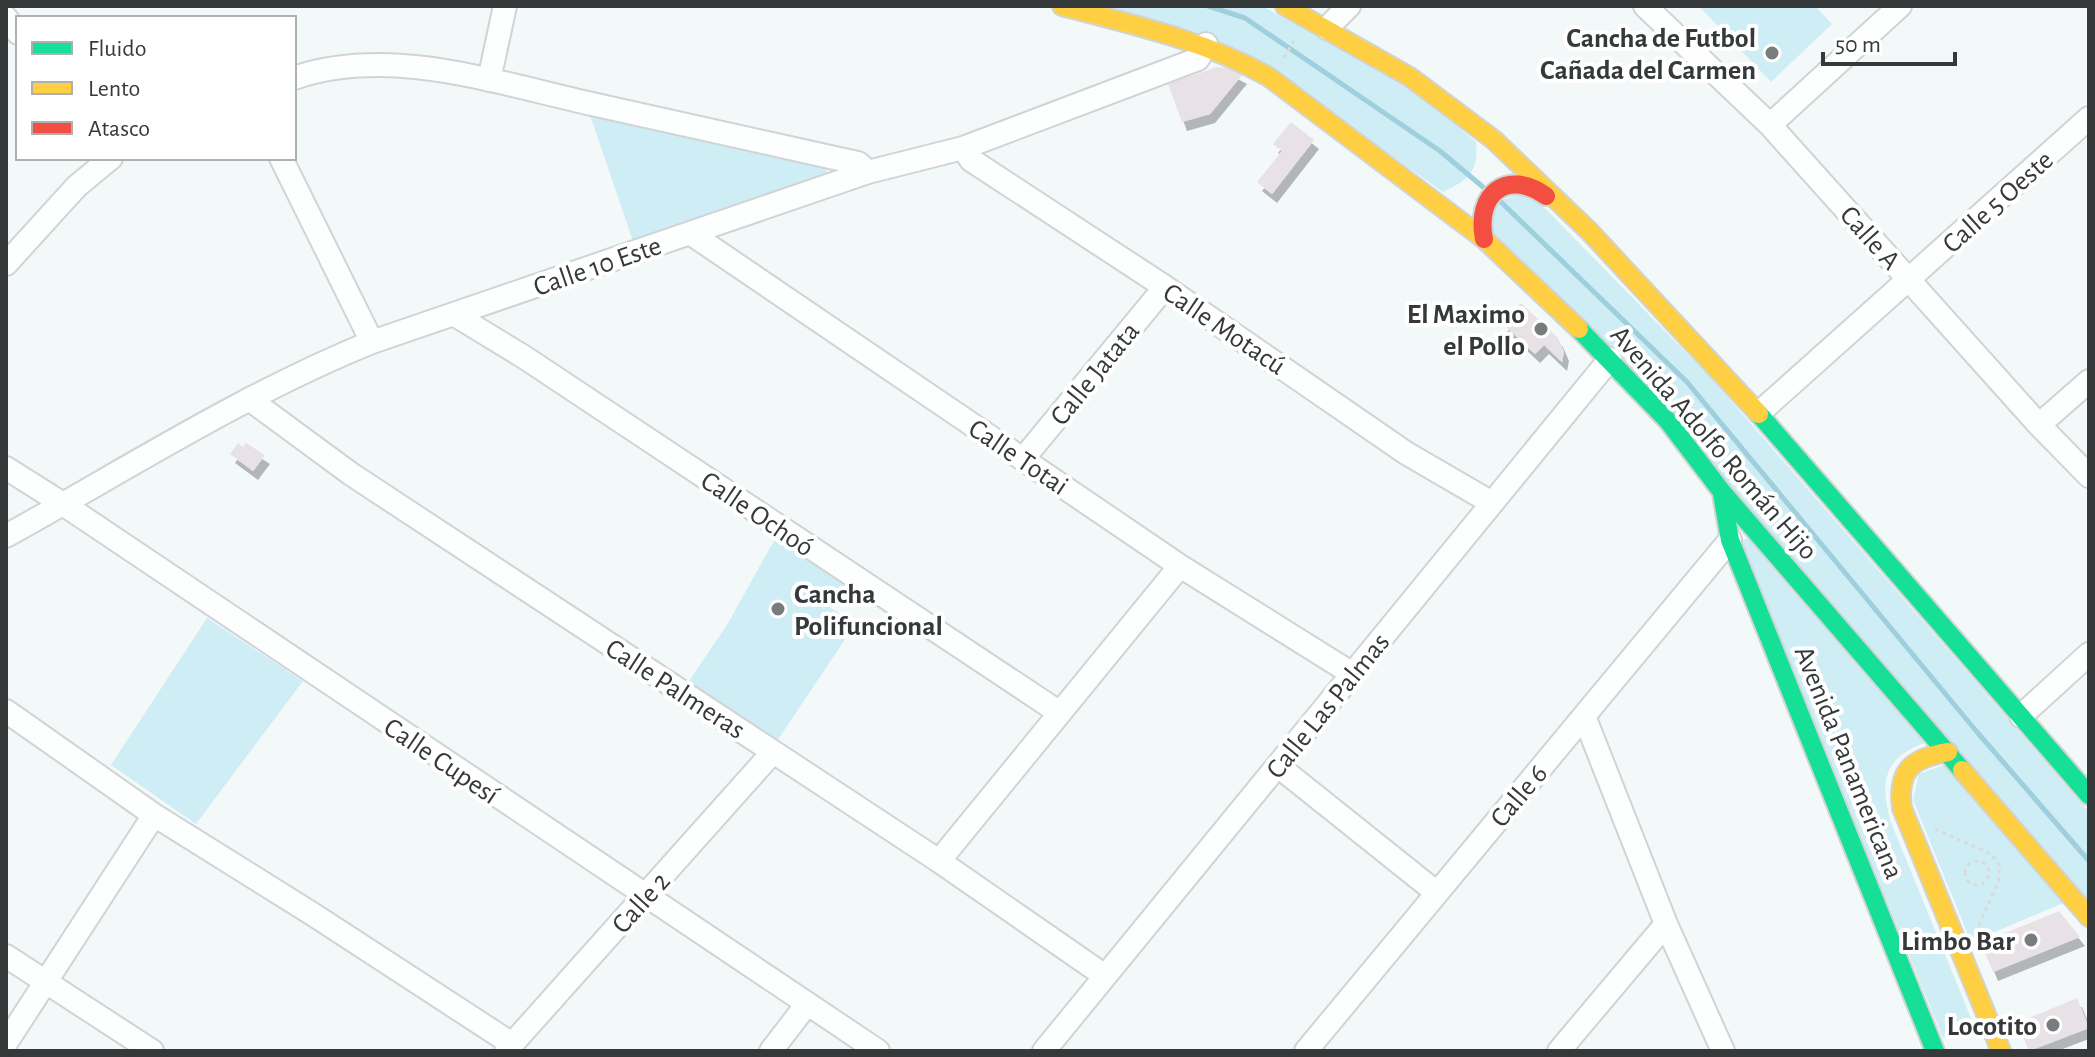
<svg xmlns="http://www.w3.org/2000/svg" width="2095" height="1057" font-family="'Alegreya Sans',sans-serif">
<defs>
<filter id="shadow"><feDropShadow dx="5" dy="9" stdDeviation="0" flood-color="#0004"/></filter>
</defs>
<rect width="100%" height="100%" fill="#f3f8f8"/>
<!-- green -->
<path fill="#cfedf5" d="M1084 6H1262L1414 90 1476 142C1479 172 1468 180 1443 192L1270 71Z
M1699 6H1815L1832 24 1771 82Z
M589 112 826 166 827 176 633 241Z
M1528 191 1711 378 2089 812V907L1483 229 1490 204Z
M776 537 847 581 829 607 856 623 775 744 687 684 727 625Z
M1748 539 1924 743C1884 758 1880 781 1890 820L1975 1028 1943 1038 1739 540Z
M207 618 303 681 196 824 111 765Z
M1944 765 2063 903 1971 942 1913 800 1919 774Z"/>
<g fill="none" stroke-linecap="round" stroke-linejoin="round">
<!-- stream -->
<path stroke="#9fcfdc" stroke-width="5" d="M1208 6 1245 18 1440 151 1483 187
M1500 201 1687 382 1977 732 2089 861"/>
</g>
<!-- building -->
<path fill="#e8e2e7" filter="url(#shadow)" d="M1217 67 1229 68 1242 75 1210 114 1182 122 1168 84Z
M1291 122 1314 140 1272 194 1257 182 1282 151 1273 144Z
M1521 303 1558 338 1564 352 1562 362 1544 345 1535 354 1502 323Z
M238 443 243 447 246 443 265 455 253 471 230 454Z
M2059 911 2080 937 1993 972 1981 943Z
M2077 998 2089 1028 2029 1051 2017 1023Z"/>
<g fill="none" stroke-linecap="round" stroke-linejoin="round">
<!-- street casing -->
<g stroke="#d0d4d5" stroke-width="26">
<path id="street" d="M1645 6 1770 125 2039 425 2089 476
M6 18 18 33
M1327 28 1349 6
M294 78C390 45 497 83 592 104 672 122 751 139 830 157L858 163 868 172
M489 80 505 6
M1770 125 1900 6
M963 148 971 160 1165 287 1406 453 1492 503
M281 158 372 342
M690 233 1180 566 1351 673
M6 264 77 186 111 158
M455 315 524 357 1060 713
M249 399 351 474 939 861 1105 976
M1760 412 2089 118
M2039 425 2089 381
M1023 459 1165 287
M6 468 63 504 878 1051
M6 536C127 469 244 394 372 342L868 172 963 148 1198 59 1206 44
M6 711 154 815 314 915 512 1044
M1584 716 1666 924 1723 1051
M2021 716 2089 654
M1278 766 1437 893
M939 861 1180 566
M6 956 152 1051
M6 1043 154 815
M506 1051 773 752
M771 1051 807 1004
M1044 1051 1610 359
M1306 1051 1730 540
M1559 1051 1666 924"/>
</g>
<!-- fast casing -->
<g stroke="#d0d4d5" stroke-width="22">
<path id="fast" d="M1579 329 1668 421 1722 492 1962 770
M1759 414 2089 795
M1722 494 1730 540 1935 1051"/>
</g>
<!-- slow casing -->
<g stroke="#d0d4d5" stroke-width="22">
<path id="slow" d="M1062 6C1134 25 1204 40 1269 77L1484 239 1579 329
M1285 6 1410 77 1494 140 1589 231 1759 414
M1948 752C1912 758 1897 770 1902 808L2001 1051
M1962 770 2089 917"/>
</g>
<!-- jam casing -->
<g stroke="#d0d4d5" stroke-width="22">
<path id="jam" d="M1484 239C1475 194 1507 168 1546 196"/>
</g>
<!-- path -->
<path stroke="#d9dada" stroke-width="3" stroke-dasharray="4 4" stroke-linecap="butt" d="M1284 58 1296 37
M1935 829 1991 854 2000 866 1998 883 1977 929
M1965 873a12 12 0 1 1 24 0a12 12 0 1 1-24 0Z"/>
<!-- street -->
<use href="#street" stroke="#fdfefe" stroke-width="22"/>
<!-- fast -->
<use href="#fast" stroke="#16e098" stroke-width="18"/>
<!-- slow -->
<use href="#slow" stroke="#ffcf43" stroke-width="18"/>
<!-- jam -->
<use href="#jam" stroke="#f24e42" stroke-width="18"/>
</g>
<!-- markers -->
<g fill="#787c7c" stroke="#fff" stroke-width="3">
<circle cx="1772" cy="53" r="8"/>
<circle cx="1541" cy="329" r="8"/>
<circle cx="778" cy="609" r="8"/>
<circle cx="2031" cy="940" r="8"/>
<circle cx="2053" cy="1025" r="8"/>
</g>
<g text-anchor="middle" stroke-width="8" stroke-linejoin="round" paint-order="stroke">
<!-- poi labels -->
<g font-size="28" font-weight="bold" fill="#36393a" stroke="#fff" text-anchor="end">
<text x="1756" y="47">Cancha de Futbol<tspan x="1756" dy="32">Cañada del Carmen</tspan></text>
<text x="1525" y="323">El Maximo<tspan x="1525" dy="32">el Pollo</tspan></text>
<text x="794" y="603" text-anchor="start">Cancha<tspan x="794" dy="32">Polifuncional</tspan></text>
<text x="2015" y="950">Limbo Bar</text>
<text x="2037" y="1035">Locotito</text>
</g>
<!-- street labels -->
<g font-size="28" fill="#36393a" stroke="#fff">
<text transform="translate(1997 201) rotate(-42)" y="10">Calle 5 Oeste</text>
<text transform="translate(1871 237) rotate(48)" y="10">Calle A</text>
<text transform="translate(597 265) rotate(-19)" y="10">Calle 10 Este</text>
<text transform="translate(1225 328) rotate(34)" y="10">Calle Motacú</text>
<text transform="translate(1094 373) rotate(-51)" y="10">Calle Jatata</text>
<text transform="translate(1715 442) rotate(49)" y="10">Avenida Adolfo Román Hijo</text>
<text transform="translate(1019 456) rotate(34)" y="10">Calle Totai</text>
<text transform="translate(758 513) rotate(34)" y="10">Calle Ochoó</text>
<text transform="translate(676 688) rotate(33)" y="10">Calle Palmeras</text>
<text transform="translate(1327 705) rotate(-51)" y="10">Calle Las Palmas</text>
<text transform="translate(442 760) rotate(34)" y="10">Calle Cupesí</text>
<text transform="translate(1850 762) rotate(68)" y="10">Avenida Panamericana</text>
<text transform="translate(1518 795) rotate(-50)" y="10">Calle 6</text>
<text transform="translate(640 902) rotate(-48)" y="10">Calle 2</text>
</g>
</g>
<!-- border -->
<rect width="2095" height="1057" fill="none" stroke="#36393a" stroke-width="16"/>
<!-- legend -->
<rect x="16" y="16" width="280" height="144" fill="#ffffff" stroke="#afb0b0" stroke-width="2"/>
<rect x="32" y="42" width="40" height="12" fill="#16e098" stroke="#afb0b0" stroke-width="2"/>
<text x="88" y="56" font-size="24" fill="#36393a">Fluido</text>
<rect x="32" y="82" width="40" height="12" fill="#ffcf43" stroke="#afb0b0" stroke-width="2"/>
<text x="88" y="96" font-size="24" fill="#36393a">Lento</text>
<rect x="32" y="122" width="40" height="12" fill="#f24e42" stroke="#afb0b0" stroke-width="2"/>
<text x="88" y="136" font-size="24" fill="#36393a">Atasco</text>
<!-- scale -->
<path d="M1823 52v12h132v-12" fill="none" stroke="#36393a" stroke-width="4"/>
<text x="1835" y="52" font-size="24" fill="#36393a" stroke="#ffffff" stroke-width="6" paint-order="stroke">50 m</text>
</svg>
